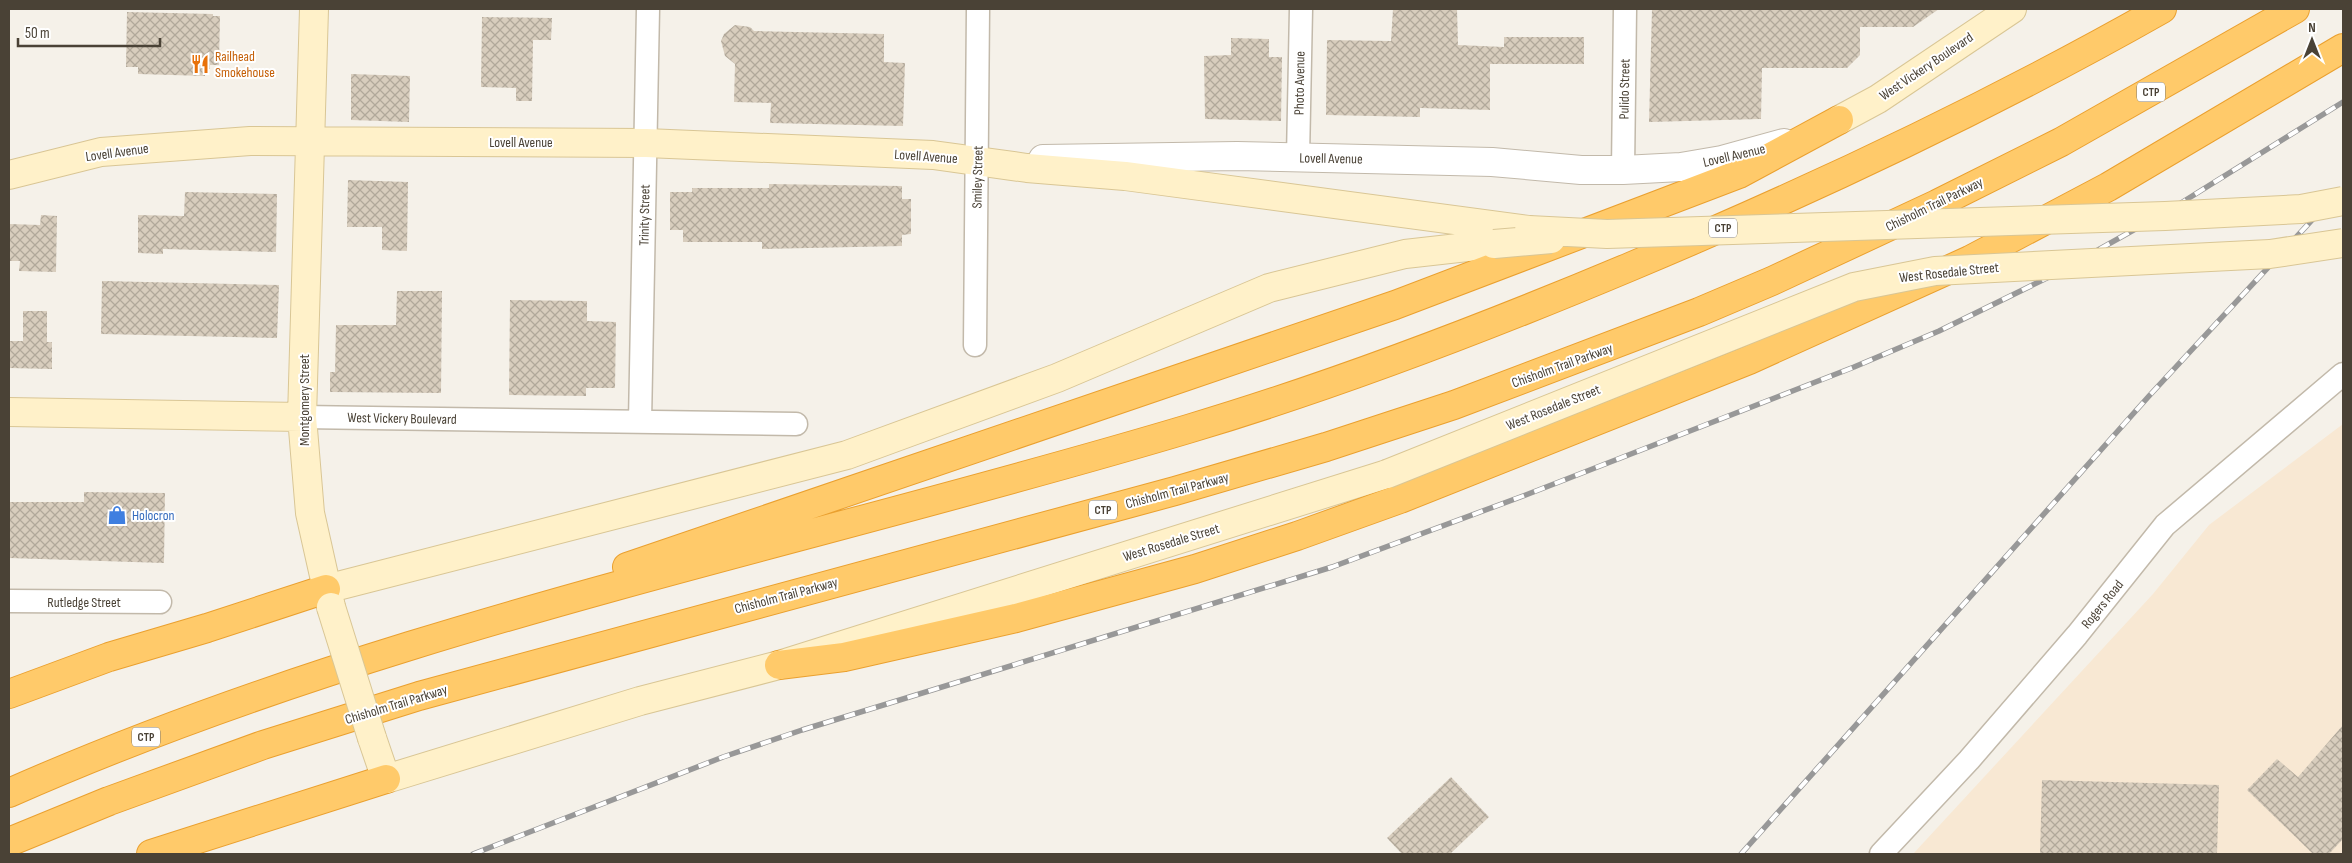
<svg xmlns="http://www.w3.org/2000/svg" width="2352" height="863" font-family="'Sofia Sans Condensed',sans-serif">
<defs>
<pattern id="building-cross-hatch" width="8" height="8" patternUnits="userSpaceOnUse" patternTransform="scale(1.25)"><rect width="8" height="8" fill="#d8cdbd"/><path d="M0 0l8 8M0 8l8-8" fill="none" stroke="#b1a89a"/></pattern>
</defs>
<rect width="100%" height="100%" fill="#f5f1e9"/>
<!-- commercial -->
<path fill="#f8e8d3" d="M2343 424V854H1913L2153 594 2209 525Z"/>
<!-- building -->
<path fill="url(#building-cross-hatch)" d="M1393 9H1457L1458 45 1504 47V37H1584V64H1490V110L1420 108V117L1326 115 1327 40 1391 41Z
M1652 9H1939L1913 27H1860V55L1847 68H1762L1761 119 1649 122Z
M127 12 213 14V16H220L219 65H210V69H205V76L138 74V67H126Z
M482 17 552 18 551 40H533L532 101H516V88L481 87Z
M735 25 750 27 754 31 884 34V62L905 63 903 126 770 123 771 103 734 102 735 64 725 56 721 41 724 34Z
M1231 38 1269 39V57H1282L1281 121 1205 119 1204 56 1231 55Z
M351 74 410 76 409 122 351 120Z
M348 180 408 182 407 251 382 250V227H347Z
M769 184 902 186V199H911V234L902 235V246L762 249V242H683V230H670V192H692V188H769Z
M185 192 277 194 276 252 163 249V254L138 253V215L184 216Z
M41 215 57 216 56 272 19 271 20 261H9V224L40 225Z
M102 281 279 285 277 338 101 334Z
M397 291H442L441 393 330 392V372H335L336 325H396Z
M510 300 587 301V321L616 322 615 388H586V396L509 395Z
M23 311H47V342H52V369L9 368V341H23Z
M84 492 165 493 164 563 9 558V502H84Z
M2343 725V839L2329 854H2313L2247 790 2277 759 2298 777Z
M1451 777 1489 817 1450 854H1402L1387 838Z
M2042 780 2219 785 2217 854H2040Z"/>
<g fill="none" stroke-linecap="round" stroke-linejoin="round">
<!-- minor casing -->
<g stroke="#c2b9aa" stroke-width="25">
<path id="minor" d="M1298 157 1301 9
M1623 170 1625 9
M975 345 978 9
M302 417 796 424
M640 422 648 9
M9 601 160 602
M1881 854 1969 760 2077 635 2165 525 2343 374"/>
</g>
<!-- tertiary casing -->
<g stroke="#c2b9aa" stroke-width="30">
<path id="tertiary" d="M1043 159 1237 156 1492 162 1581 170H1623L1681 167 1722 160 1784 143"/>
</g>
<!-- secondary casing -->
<g stroke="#d9c695" stroke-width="30">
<path id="secondary" d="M314 9 302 417 310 513 331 607
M1839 120 1878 99 2012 9
M9 175 101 152 250 141 646 143 933 155 1027 168 1125 176 1529 230
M9 412 302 417
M326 589 847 455 1057 378 1269 288 1405 254 1494 244
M372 738 386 779 640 701 779 665 1387 474"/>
</g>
<!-- motorway casing -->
<g stroke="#eaa02f" stroke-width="30">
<path id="motorway" d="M627 567 1395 305 1739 174 1839 120
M779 665 844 657 1016 618 1195 569 1297 536 1400 499 1749 360 1970 260 2108 187 2343 48
M9 694 109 657 207 628 326 589
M9 793C386 626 794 547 1188 429 1339 384 1487 327 1632 266 1813 190 1991 106 2162 9
M9 842 109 801 263 745 419 696 1175 491 1326 447 1454 405 1699 312 1772 281 1937 204 2061 142 2295 9
M151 854 386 779"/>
</g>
<!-- minor -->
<use href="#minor" stroke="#fff" stroke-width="22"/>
<!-- tertiary -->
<use href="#tertiary" stroke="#fff" stroke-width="28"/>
<!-- secondary -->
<use href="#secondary" stroke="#fff1c9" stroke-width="28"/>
<!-- motorway -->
<use href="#motorway" stroke="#ffca6a" stroke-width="28"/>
<!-- rail casing -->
<g stroke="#989898" stroke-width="5.5">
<path id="rail" d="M473 854 723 757 802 730 1332 567 1523 496 1854 367 1939 331 2055 274 2173 208 2343 102
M1741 854 2149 396 2325 206 2343 191"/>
</g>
<!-- rail -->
<use href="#rail" stroke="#fff" stroke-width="4" stroke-dasharray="11" stroke-linecap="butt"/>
<!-- secondary-bridge casing -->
<g stroke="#d9c695" stroke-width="30" stroke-linecap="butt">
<path id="secondary-bridge" d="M1529 230 1607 234 2165 216 2301 209 2343 201
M1494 244 1551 239
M1387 474 1854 287 1935 271 2270 254 2343 243
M331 607 372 738"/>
</g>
<!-- secondary-bridge -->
<use href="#secondary-bridge" stroke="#fff1c9" stroke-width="28"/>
</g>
<!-- icons -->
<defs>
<g id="restaurant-bare" transform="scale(1.5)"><path d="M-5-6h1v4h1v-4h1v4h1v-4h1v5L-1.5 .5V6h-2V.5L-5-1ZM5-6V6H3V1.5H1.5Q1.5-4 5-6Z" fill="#e8710a" stroke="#fff" stroke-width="2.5" paint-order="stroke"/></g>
<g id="shop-bare" transform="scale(1.5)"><path d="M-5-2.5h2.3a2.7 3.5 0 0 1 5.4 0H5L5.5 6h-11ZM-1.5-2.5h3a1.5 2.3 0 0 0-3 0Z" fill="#3f7fe0" stroke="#fff" stroke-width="2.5" paint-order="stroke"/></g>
</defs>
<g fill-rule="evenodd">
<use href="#restaurant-bare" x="200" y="64"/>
<use href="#shop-bare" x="117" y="515"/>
</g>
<g text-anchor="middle" stroke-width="4" stroke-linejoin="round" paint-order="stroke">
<!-- shield labels -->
<g fill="#fff" stroke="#807b72" stroke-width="1">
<rect x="2137" y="82.5" width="28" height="19" rx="4"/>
<rect x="1709" y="218.5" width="28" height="19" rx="4"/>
<rect x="1089" y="500.5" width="28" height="19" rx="4"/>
<rect x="132" y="727.5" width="28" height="19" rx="4"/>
</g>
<g font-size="12" font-weight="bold" fill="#4a4236">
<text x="2151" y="96">CTP</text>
<text x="1723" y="232">CTP</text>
<text x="1103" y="514">CTP</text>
<text x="146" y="741">CTP</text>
</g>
<!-- food labels -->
<g font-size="14" fill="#c56008" stroke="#fff" text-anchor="start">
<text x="215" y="61">Railhead<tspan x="215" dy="16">Smokehouse</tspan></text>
</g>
<!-- street labels -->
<g font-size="14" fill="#4a4236" stroke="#fff">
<text transform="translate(1926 66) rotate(-34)" y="5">West Vickery Boulevard</text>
<text transform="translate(1299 83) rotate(-89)" y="5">Photo Avenue</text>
<text transform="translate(1624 89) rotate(-89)" y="5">Pulido Street</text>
<text x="521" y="147">Lovell Avenue</text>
<text transform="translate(117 152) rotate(-8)" y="5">Lovell Avenue</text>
<text transform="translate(1734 155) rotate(-13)" y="5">Lovell Avenue</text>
<text transform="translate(926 156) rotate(4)" y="5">Lovell Avenue</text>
<text transform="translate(1331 158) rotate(1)" y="5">Lovell Avenue</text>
<text transform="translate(977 177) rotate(-89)" y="5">Smiley Street</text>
<text transform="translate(1934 204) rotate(-26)" y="5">Chisholm Trail Parkway</text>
<text transform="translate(644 215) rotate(-89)" y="5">Trinity Street</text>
<text transform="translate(1949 272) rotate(-6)" y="5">West Rosedale Street</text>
<text transform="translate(1562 365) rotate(-20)" y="5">Chisholm Trail Parkway</text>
<text transform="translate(304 400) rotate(-90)" y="5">Montgomery Street</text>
<text transform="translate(1553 407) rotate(-22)" y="5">West Rosedale Street</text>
<text transform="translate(402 418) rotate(1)" y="5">West Vickery Boulevard</text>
<text transform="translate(1177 490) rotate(-15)" y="5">Chisholm Trail Parkway</text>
<text transform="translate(1171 542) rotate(-17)" y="5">West Rosedale Street</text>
<text transform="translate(786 595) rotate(-15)" y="5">Chisholm Trail Parkway</text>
<text x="84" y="607">Rutledge Street</text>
<text transform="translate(2102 604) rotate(-51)" y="5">Rogers Road</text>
<text transform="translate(396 704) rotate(-17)" y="5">Chisholm Trail Parkway</text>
</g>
<!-- shop labels -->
<g font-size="14" fill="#366cbe" stroke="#fff" text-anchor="start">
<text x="132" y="520">Holocron</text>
</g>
</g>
<!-- border -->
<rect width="2352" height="863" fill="none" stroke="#4a4236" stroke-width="20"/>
<!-- north arrow -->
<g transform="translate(2312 40)" stroke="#ffffff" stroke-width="4" paint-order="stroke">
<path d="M0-4L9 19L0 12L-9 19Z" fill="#4a4236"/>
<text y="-8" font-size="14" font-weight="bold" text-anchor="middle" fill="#4a4236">N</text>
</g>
<!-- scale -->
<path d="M18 38v8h142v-8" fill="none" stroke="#4a4236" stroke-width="2.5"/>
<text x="25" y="38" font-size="15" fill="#4a4236" stroke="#ffffff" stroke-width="4" paint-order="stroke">50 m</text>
</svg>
